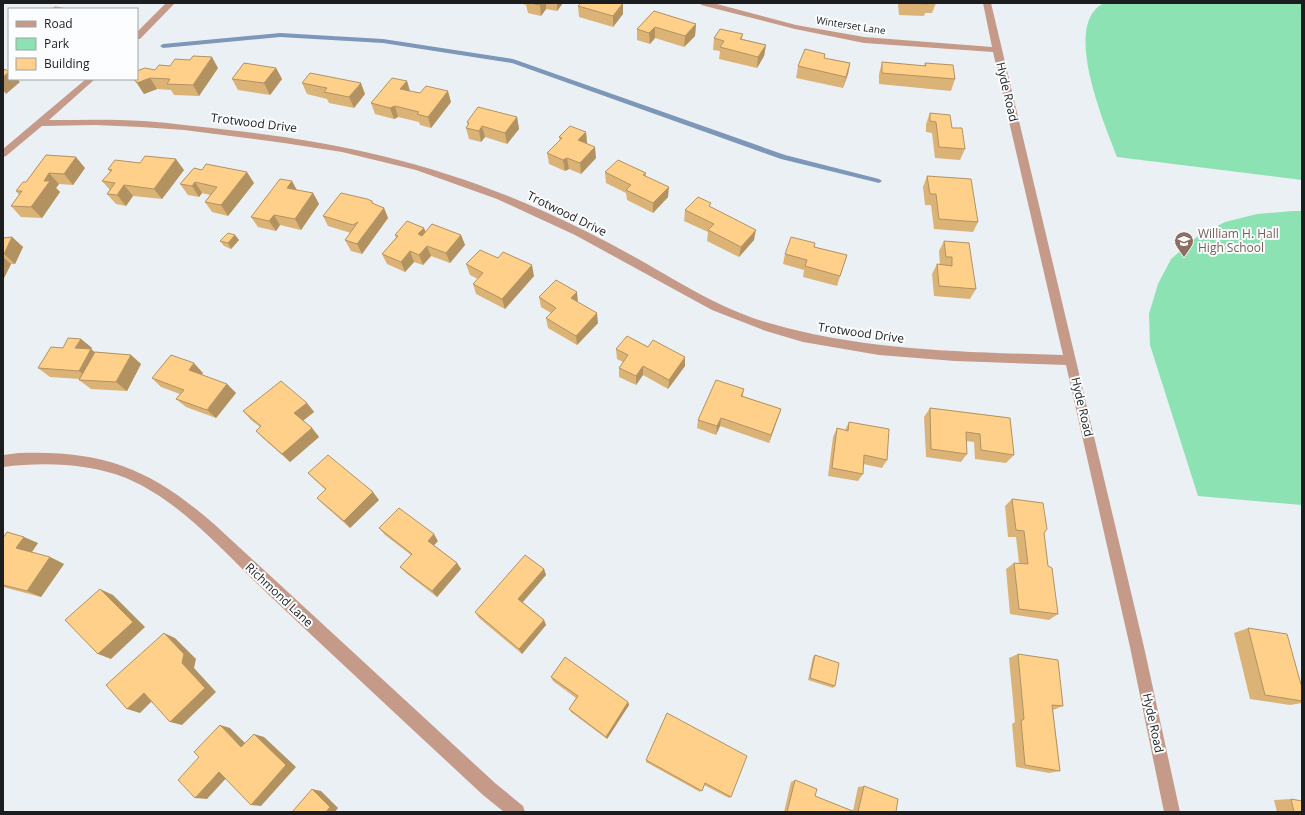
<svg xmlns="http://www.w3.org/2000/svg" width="1305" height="815" font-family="'Open Sans',sans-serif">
<rect width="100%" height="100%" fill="#ebf0f5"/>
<!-- green -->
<path fill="#8de2b3" d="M1104 3H1302V180L1117 157C1105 125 1061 24 1104 3Z
M1293 211H1302V505L1198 496 1150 345 1149 314 1158 284 1171 259 1198 236 1225 222 1257 214Z"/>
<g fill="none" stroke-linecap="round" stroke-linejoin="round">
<!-- stream -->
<path fill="#7c97b7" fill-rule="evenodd" d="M280 33 383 39 513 59 785 155 879 179 882 181 879 183 781 159 512 63 383 43 280 37 163 48 160 46 163 44Z"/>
<!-- street -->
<path fill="#c59a89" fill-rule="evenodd" d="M166 3H175L140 39H137V32Z
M700 3H713L796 25 864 37 992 47 983 3H991L1144 647 1180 812H1164L1130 647 1066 365 955 361 879 355 803 342 766 331 712 310 575 235 497 199 416 170 342 152 284 143 184 130 141 127 95 125 42 126 6 156 3 157V149L86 79H95L49 120C81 120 112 119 144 121 172 123 201 127 229 130 341 142 438 164 541 210 575 225 608 242 640 260 682 284 723 310 769 323 865 351 964 352 1063 355L993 52 864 43 795 29 701 5Z
M19 453C104 450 151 469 214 524L495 783 523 806 525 812H504L483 795C412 729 341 663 270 596 226 555 183 502 126 478 88 463 43 462 3 467V455Z"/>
</g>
<!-- wall -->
<path fill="#dbb377" d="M519 3H563L557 11 546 9 541 16 528 13 526 5Z
M898 3H936L932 13H925L924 16 899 15 898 4Z
M578 6 623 14 613 27 579 17Z
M654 11 696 24 695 36 684 47 655 38 650 44 637 40V29Z
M743 34 742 39 766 45 764 56 757 68 719 59 720 51 713 50 714 38Z
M825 54 824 58 850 63 848 74 843 88 796 78 798 66Z
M882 62 924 66 925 63 955 79 951 91 879 84V74Z
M218 68 199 96 174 95 171 90 157 89 144 94 134 79 155 70Z
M276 68 282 79 270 95 238 90 232 79Z
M407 81 410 91 451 102 431 128 420 125 419 122 398 117 394 119 375 114 371 103Z
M302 83 365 94 354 108 329 103 327 99 307 94Z
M930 113 952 128 965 149 960 160 935 158 932 133 926 132V124Z
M517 117 519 129 507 144 485 137 481 142 469 139 466 128 468 125 467 122Z
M586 132 587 143 596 158 581 174 569 169 565 171 549 164 547 153 560 141 559 137Z
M46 155 85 168 73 185 59 184 56 188 60 192 42 218 21 217 11 206 19 195 16 191 26 182Z
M194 168 254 183 228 216 212 212 205 202 210 195 202 193 199 197 188 195 180 184Z
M108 169 184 170 162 199 133 196 126 206 116 204 107 194 110 190 102 181 110 172Z
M605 172 646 173V176L668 197 653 213 627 200 626 193 606 183Z
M927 176 978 222 973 232 934 229 931 205H925L923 187Z
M292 181 296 190 313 193 319 204 301 230 280 225 276 231 258 227 251 217Z
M372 201 373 204 384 208 388 218 362 254 351 251 345 240 351 233 328 226 323 216Z
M711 207 754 240 739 257 707 241 708 232 684 221 685 210Z
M424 228 425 232 461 235 465 245 450 263 431 256 423 265 414 262 405 272 387 264 382 254 396 238 395 235Z
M235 235 239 240 231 249 224 246 220 241Z
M12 237 23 247 15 264H11L3 280V238Z
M944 241 976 289 970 299 934 296 932 274 937 264 940 265 939 251Z
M814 247 847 255 837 286 803 277 804 270 783 264 785 254Z
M498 258 534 276 505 309 476 294 473 284 478 279 470 275 466 264Z
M539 297 578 302 598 323 577 345 548 328 546 318 551 313 541 307Z
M81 339 92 348 91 349 95 352 131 355 141 364 127 391 91 389 79 380 80 379 50 377 38 368 63 348Z
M616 349 685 366 668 389 643 375 636 385 619 377V368L623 362 617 359Z
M203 373 201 375 227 384 236 393 216 418 186 407 176 399 180 394 161 387 152 378Z
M744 389 743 396 781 409 769 443 720 426 716 435 697 428 698 420Z
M307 403 314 412 303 421 312 428 319 437 290 462 264 439 256 431 260 427 251 420 243 411Z
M930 408 1010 418 1014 455 1006 463 975 459 974 442 966 441 967 454 961 462 926 457 924 417Z
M849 422 887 460 882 468 863 464V474L858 481 828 476 833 437 837 428 845 430Z
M308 473 379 500 350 528 324 505 317 498 326 490 316 481Z
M1012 499 1044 533 1048 566 1058 614 1049 620 1010 614 1006 569 1014 563H1019L1016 537H1008L1005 506Z
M379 528 438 541 434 545 457 563 461 569 437 597 406 573 400 567 411 555 385 535Z
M3 538 38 543 31 552 50 557 64 564 41 597 3 587Z
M544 569 546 575 523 602 544 620 546 625 522 654 479 618 475 612Z
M1248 628 1302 688V703L1290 705 1250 699 1234 633Z
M1018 654 1063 706 1053 710 1060 771 1049 773 1016 767 1012 724 1015 722 1009 658Z
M815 655 835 686 833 688 808 680 813 657Z
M551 677 628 702 629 705 607 739 571 712 569 709 576 698 553 681Z
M667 713 731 797 729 798 704 785 700 792 646 762V760Z
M795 780 815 796 853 811 858 787 864 786 896 812H784L791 782Z
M1291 799 1302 812H1277L1274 800Z"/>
<!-- shaded-wall -->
<path fill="#b29261" d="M541 3H546V9L541 16 540 5Z
M557 3H563L557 11Z
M623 3V14L613 27V16Z
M696 24 695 36 684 47 685 36Z
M655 27V38L650 44 649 33Z
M766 45 764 56 757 68 758 57Z
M212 57 218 68 199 96 193 85Z
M850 63 848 74 843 88 846 77Z
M276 68 282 79 270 95 264 83Z
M9 72V79H17L20 82 6 94 3 90V77Z
M150 78 157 89 144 94 137 83Z
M407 81 410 92 400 89Z
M361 83 365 94 354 108 349 97Z
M448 91 451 102 431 128 428 117Z
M395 106 398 117 394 119 390 108Z
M517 117 519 129 507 144 505 133Z
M482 126 485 137 481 142 479 131Z
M586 132 587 143 580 151 578 140Z
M595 147 596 158 581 174 580 163Z
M76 157 85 168 73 185 64 174Z
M567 158 569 169 565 171 563 160Z
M176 159 184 170 162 199 154 189Z
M247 172 254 183 228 216 221 205Z
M49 173 59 184 56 188 60 192 42 218 31 207 44 181Z
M292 181 298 192 287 188Z
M195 182 202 193 199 197 192 186Z
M124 185 133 196 126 206 117 195Z
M669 187 668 197 653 213V203Z
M313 193 319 204 301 230 295 219Z
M384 208 388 218 362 254 357 244Z
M274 215 280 225 276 231 269 221Z
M424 228 428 238 418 234Z
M756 230 754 240 739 257 741 247Z
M235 235 239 240 231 249 228 243Z
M461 235 465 245 450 263 446 253Z
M12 237 23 247 15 264 4 254Z
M427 246 431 256 423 265 419 255Z
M410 251 414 262 405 272 401 262Z
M3 257 11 264 3 280Z
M532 265 534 276 505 309 502 299Z
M577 292 578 302 571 298Z
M597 313 598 323 577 345 576 336Z
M81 339 92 348 86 358 75 348Z
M91 349 102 359 90 380 79 371Z
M131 355 141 364 127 391 116 382Z
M685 357V366L668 389 669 380Z
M194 363 203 373 198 379 189 370Z
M643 366V375L636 385V376Z
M227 384 236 393 216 418 207 410Z
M307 403 314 412 301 422 294 413Z
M781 409 778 418 769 443 771 435Z
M721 418 720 426 716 435 717 426Z
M312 428 319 437 290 462 282 454Z
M373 492 379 500 350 528 344 521Z
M434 534 438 541 432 547 428 541Z
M24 537 38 543 30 555 16 548Z
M50 557 64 564 41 597 27 591Z
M457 563 461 569 437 597 432 591Z
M544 569 546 575 521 604 518 599Z
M100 589 113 595 145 627 111 659 98 654Z
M544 620 546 625 522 654 519 649Z
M164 633 175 638 196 659 194 668 216 692 182 725 170 722 182 663Z
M144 693 156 697 140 713 127 709Z
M628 702 629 705 607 739 606 737Z
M220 725 230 728 252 750 241 747Z
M254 734 264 737 296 767 261 806 251 805Z
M219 772 230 774 207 799 195 798Z
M312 789 321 791 338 808 335 812H326Z"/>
<!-- building -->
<path fill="#ffd08a" stroke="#b29261" d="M530 3H541L540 5Z
M581 3H623L613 16 578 6Z
M902 3H928V4L903 3Z
M55 7 68 9H52Z
M654 11 696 24 685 36 655 27 649 33 637 29Z
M720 29 743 34 740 39 766 45 758 57 720 47 724 41 714 38Z
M805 49 825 54 824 58 850 63 846 77 798 66Z
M193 56 212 57 193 85 167 84 170 79 150 78 137 83 134 79H137V71L145 68 155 70 159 65 170 66 175 59 190 60Z
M882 62 926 66 925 63 953 65 955 79 882 73Z
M244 63 276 68 264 83 232 79Z
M3 69 9 71V72L3 77Z
M310 73 361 83 349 97 324 92 327 88 302 83Z
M392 78 407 81 400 89 420 93 426 86 448 91 428 117 417 114 419 112 395 106 390 108 371 103Z
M478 107 517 117 505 133 482 126 479 131 466 128 469 123 467 122Z
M930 113 950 115 952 128H962L965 149 939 147 936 122 930 121Z
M570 126 586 132 578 140 595 147 580 163 567 158 563 160 547 153 562 138 559 137Z
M46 155 76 157 64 174 49 173 44 181H50L31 207 11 206 22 191H16L23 182H26Z
M145 156 176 159 154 189 124 185 117 195 107 194 115 183 102 181 112 170 108 169 115 160 140 163Z
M618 160 646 173 643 175 669 187 653 203 626 190 631 185 605 172Z
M206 164 247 172 221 205 205 202 217 187 195 182 192 186 180 184 194 168 202 170Z
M927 176 971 179 978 222 939 219 936 194H930Z
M280 179 292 181 287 188 313 193 295 219 274 215 269 221 251 217Z
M341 193 367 199 372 201V203L384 208 357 244 345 240 358 222 353 225 323 216Z
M698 197 711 203 709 206 756 230 741 247 708 230 714 224 685 210Z
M407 221 424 228 418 234 422 236 432 224 461 235 446 253 427 246 419 255 410 251 401 262 382 254 398 236 395 235Z
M228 233 235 235 228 243 220 241Z
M12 237 4 254H3V238Z
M791 237 815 243 814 247 847 255 840 276 805 266 807 260 785 254Z
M944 241 969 243 976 289 939 286 937 264 952 266V257H946Z
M480 250 498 258 503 252 532 265 502 299 473 284 483 273 466 264Z
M556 280 577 292 571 298 597 313 576 336 546 318 556 308 539 297Z
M627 336 648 347 653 340 685 357 669 380 643 366 636 376 619 368 628 355 616 349Z
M68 338 81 339 75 348 91 349 79 371 38 368 51 347 63 348Z
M95 352 131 355 116 382 79 380Z
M171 355 194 363 189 370 227 384 207 410 176 399 184 390 152 378Z
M716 380 744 389 741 396 781 409 771 435 721 418 717 426 698 420Z
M281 381 307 403 294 413 312 428 282 454 256 431 261 426 243 411Z
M930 408 1010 418 1014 455 981 450 980 434 966 432 967 454 931 449Z
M849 422 889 429 887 460 864 455 863 474 832 468 837 428 848 431Z
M328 455 373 492 344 521 317 498 326 489 308 473Z
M1012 499 1043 503 1047 529 1044 533 1048 566 1052 568 1058 614 1019 609 1014 563 1028 564 1024 531 1016 530Z
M399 508 434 534 428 541 457 563 432 591 400 567 412 554 379 528Z
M7 532 24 537 16 548 50 557 27 591 3 585V538Z
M525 555 544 569 518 599 544 620 519 649 475 612Z
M100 589 133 622 98 654 65 620Z
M1248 628 1287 634 1302 688V701L1265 695Z
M164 633 184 654 182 663 205 688 170 722 144 693 127 709 106 685Z
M1018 654 1058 660 1063 706 1052 705 1060 771 1025 765 1021 721 1024 719Z
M815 655 839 663 835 686 810 678Z
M565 657 628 702 606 737 569 709 578 696 551 677Z
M667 713 747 756 731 797 705 783 702 791 646 760Z
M220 725 241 747 254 734 286 765 251 805 219 772 195 798 178 780 199 757 194 752Z
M795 780 817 789 815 796 855 812H787Z
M864 786 898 799 896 812H858Z
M312 789 330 807 326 812H292Z
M1291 799 1302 801V812H1294Z"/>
<!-- icons -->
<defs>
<g id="school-pin" transform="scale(1)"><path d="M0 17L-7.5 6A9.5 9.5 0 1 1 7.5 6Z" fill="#8d6e63" stroke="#fbfdff"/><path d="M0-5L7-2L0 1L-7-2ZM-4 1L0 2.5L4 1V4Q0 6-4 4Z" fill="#fff"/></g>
</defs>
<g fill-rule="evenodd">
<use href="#school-pin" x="1184" y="241"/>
</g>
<g text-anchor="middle" stroke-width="4" stroke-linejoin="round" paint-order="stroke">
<!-- far-street labels -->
<g font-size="10" fill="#1b1d1e" stroke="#fbfdff">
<text transform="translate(851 25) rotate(9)" y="4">Winterset Lane</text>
</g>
<!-- street labels -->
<g font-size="12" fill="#1b1d1e" stroke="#fbfdff">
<text transform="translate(1007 92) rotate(77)" y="4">Hyde Road</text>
<text transform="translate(254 123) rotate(7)" y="4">Trotwood Drive</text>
<text transform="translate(567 214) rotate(26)" y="4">Trotwood Drive</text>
<text transform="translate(861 333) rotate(8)" y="4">Trotwood Drive</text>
<text transform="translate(1082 407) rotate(77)" y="4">Hyde Road</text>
<text transform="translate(279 595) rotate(43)" y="4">Richmond Lane</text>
<text transform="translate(1153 723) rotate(78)" y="4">Hyde Road</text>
</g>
<!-- education labels -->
<g font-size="12" fill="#785e54" stroke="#fbfdff" text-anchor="start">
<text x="1198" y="238">William H. Hall<tspan x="1198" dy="14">High School</tspan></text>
</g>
</g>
<!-- border -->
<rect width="1305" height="815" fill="none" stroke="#1b1d1e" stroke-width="8"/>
<!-- legend -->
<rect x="8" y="8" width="130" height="72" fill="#fbfdff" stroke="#a1a3a5"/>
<rect x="16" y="21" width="20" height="6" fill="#c59a89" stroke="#a1a3a5"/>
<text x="44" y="28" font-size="12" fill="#1b1d1e">Road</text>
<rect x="16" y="38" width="20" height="12" fill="#8de2b3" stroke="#a1a3a5"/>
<text x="44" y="48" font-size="12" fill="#1b1d1e">Park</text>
<rect x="16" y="58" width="20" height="12" fill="#ffd08a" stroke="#a1a3a5"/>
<text x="44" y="68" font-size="12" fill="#1b1d1e">Building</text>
</svg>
